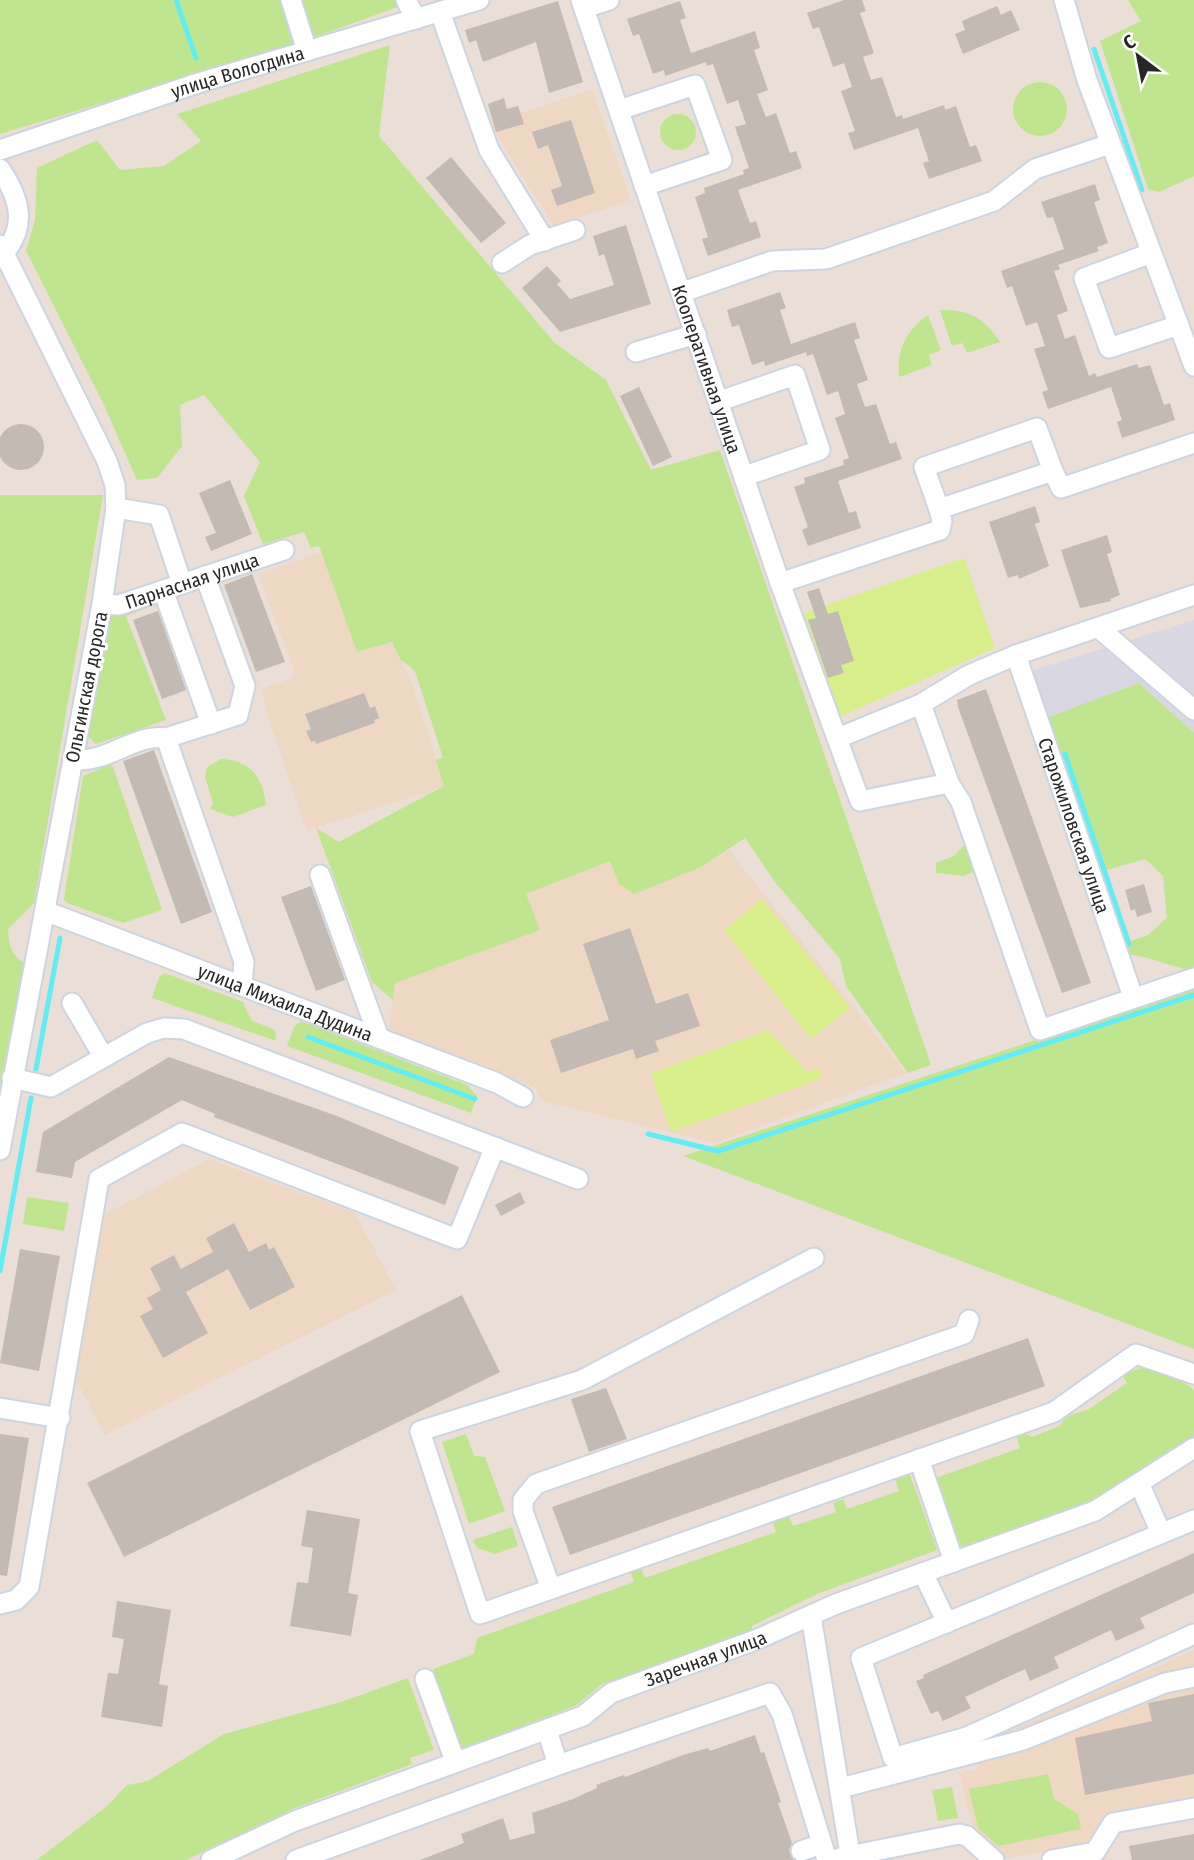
<svg xmlns="http://www.w3.org/2000/svg" width="1194" height="1860" font-family="'Fira Sans Condensed',sans-serif">
<rect width="100%" height="100%" fill="#ebded7"/>
<!-- industrial -->
<path fill="#d9d8e2" d="M1194 620V733L1139 683 1046 718 1030 671Z"/>
<!-- education -->
<path fill="#eed8c4" d="M592 89 631 200 554 226 495 133 488 104 504 98 507 109 518 106 521 113Z
M322 552 357 652 392 642 412 684 445 786 307 831 266 712 262 689 291 678 294 670 258 574Z
M729 850 906 1073 714 1143 541 1101 536 1088 389 1030 395 983 540 930 525 895 610 861 619 884 701 867Z
M209 1159 355 1213 396 1290 105 1435 75 1378 102 1216Z
M1194 1650V1796L1105 1814 1087 1843 1004 1859 974 1831 959 1774 978 1769 973 1747Z"/>
<!-- green -->
<path fill="#bfe58f" d="M0 0H417L287 47 0 134Z
M1128 0H1194V176L1159 192 1148 189 1100 41 1141 21Z
M390 45 379 136 555 343 606 380 651 470 720 450 931 1065 908 1073 846 986 840 959 775 882 745 838 701 867 634 894 619 884 610 861 526 894 540 930 395 983 393 1000 372 982 316 828 339 842 444 786 436 760 443 758 415 671 400 659 392 642 357 652 319 546 311 548 304 532 263 544 244 496 260 462 204 395 180 405 182 446 157 478 137 480 103 403 26 251 35 220 37 168 97 140 120 170 164 166 201 141 177 114Z
M1013 109a27 27 0 1 1 54 0a27 27 0 1 1-54 0Z
M660 132a18 18 0 1 1 36 0a18 18 0 1 1-36 0Z
M940 310C968 309 985 318 1000 342L967 353 962 343 952 346Z
M928 315 941 350 929 355 932 365 899 377C897 349 906 331 928 315Z
M0 495H103L34 903 8 929C9 944 11 955 24 963L0 1086Z
M157 598 160 603 126 616 166 720 96 744 86 734 107 623 110 615Z
M1139 683 1194 733V971C1171 967 1151 957 1128 954L1124 943 1148 935 1167 918 1163 876 1145 859 1100 872 1046 718Z
M221 759C251 760 263 778 266 805L233 817 210 809 213 803 205 777 207 767Z
M112 764 162 910 123 923 67 903 64 899 83 776Z
M968 841 977 871 963 876 936 873V863L954 856Z
M165 973 243 1002 251 1020 275 1030 276 1041 152 998 159 977Z
M1194 988V1349L683 1156Z
M301 1021 467 1085 477 1096 471 1113 287 1046 294 1027Z
M27 1197 69 1203 64 1231 23 1224Z
M1148 1365 1169 1372 1194 1390V1437L1109 1493 959 1552 933 1479 1020 1448 1016 1435 1022 1432 1032 1437 1060 1426 1065 1417 1089 1409 1127 1383 1122 1375Z
M466 1434 474 1456 485 1457 505 1511 469 1524 442 1442Z
M909 1472 937 1550 817 1594 752 1626V1631L602 1684 575 1706 462 1749 433 1669 474 1654 477 1638 634 1582 630 1570 640 1566 645 1578 776 1532 772 1520 788 1515 793 1526 836 1512 833 1503 843 1499 847 1509 899 1491 895 1477Z
M512 1527 518 1546 495 1554 477 1548 473 1540Z
M408 1678 434 1750 410 1758 412 1764 295 1808 186 1860H37L107 1806 127 1785 148 1781 224 1734 341 1702Z
M1048 1774 1054 1799 1078 1814 1081 1829 998 1846 978 1828 969 1789Z
M952 1787 958 1818 938 1821 932 1790Z"/>
<!-- pitch -->
<path fill="#d8ee8a" d="M964 558 995 648 839 717 804 613Z
M762 899 850 1008 811 1039 724 930Z
M768 1030 807 1072 818 1068 823 1078 671 1132 651 1073Z"/>
<g fill="none" stroke-linecap="round" stroke-linejoin="round">
<!-- stream -->
<path stroke="#62ecf4" stroke-width="5" d="M176 0 196 58
M1094 49 1142 190
M1065 754 1129 944
M308 1037 475 1099
M36 1069 60 938
M648 1134 718 1151 1194 995
M0 1271 31 1098"/>
</g>
<!-- building -->
<path fill="#c2bab3" d="M844 0H862L866 11 860 13 874 53 863 57 871 80 882 77 896 117 902 115 903 119 944 105 945 110 956 106 970 147 976 145 982 161 929 179 923 163 929 161 918 128 854 150 848 133 855 131 841 91 852 87 844 63 833 67 819 27 813 29 807 13Z
M558 1 583 82 549 93 536 42 483 62 476 40 469 43 465 30Z
M680 1 686 18 680 20 691 53 755 31 760 48 754 50 768 90 757 94 766 117 776 113 790 153 796 151 802 168 738 190 750 223 756 221 761 237 708 256 702 239 708 237 695 197 705 193 704 188 744 174 743 170 749 168 735 127 746 124 738 100 727 104 713 64 707 66 706 62 665 76 664 70 653 74 639 34 633 36 627 19Z
M997 6 1001 15 1011 10 1020 30 963 54 955 34 965 30 962 21Z
M504 98 507 109 518 106 524 124 496 132 488 104Z
M571 120 595 193 557 206 551 190 562 186 548 145 538 149 532 132Z
M451 157 506 223 481 243 426 178Z
M1095 184 1100 200 1094 202 1108 243 1097 247 1099 251 1058 265 1060 269 1054 271 1068 311 1057 315 1065 339 1075 335 1089 376 1095 373 1097 377 1137 364 1139 368 1150 365 1164 405 1170 403 1175 420 1122 438 1117 422 1122 420 1111 387 1048 409 1042 392 1048 390 1034 349 1045 346 1037 322 1026 326 1012 286 1007 288 1001 271 1064 249 1053 217 1047 218 1041 202Z
M626 225 651 304 560 332 522 288 547 266 561 281 557 284 570 299 614 285 604 254 599 256 593 236Z
M780 292 786 308 780 310 791 344 855 322 860 338 854 340 868 380 857 384 865 407 876 404 890 444 896 442 902 459 838 481 849 513 856 511 861 528 808 546 802 530 808 527 794 487 805 483 804 478 844 465 843 460 849 458 835 418 845 414 838 391 827 395 813 354 807 356 806 352 765 366 764 361 752 365 739 325 732 327 727 310Z
M639 387 672 457 653 466 620 396Z
M-2 447a23 23 0 1 1 46 0a23 23 0 1 1-46 0Z
M230 480 252 534 211 551 205 537 216 533 199 493Z
M1035 506 1040 522 1035 524 1049 566 1019 579 1018 575 1008 578 989 522Z
M1107 535 1112 552 1107 554 1120 595 1110 599 1111 601 1080 608 1061 550Z
M252 574 285 662 256 672 224 585Z
M819 588 828 614 838 611 854 661 841 665 844 673 828 678 808 620 816 618 807 592Z
M158 611 186 690 162 699 133 620Z
M986 689 1091 983 1062 993 958 707 957 700Z
M364 693 370 708 375 706 379 718 374 720 375 723 316 744 315 741 311 742 306 731 311 729 305 714Z
M154 750 212 912 181 924 123 761Z
M1144 884 1152 912 1137 917 1135 909 1131 911 1125 890Z
M311 886 345 980 316 991 281 897Z
M630 928 656 1004 688 993 700 1026 655 1041 659 1051 636 1059 633 1049 561 1073 550 1040 609 1020 583 944Z
M169 1057 337 1116 459 1167 445 1205 214 1117 215 1114 182 1100 75 1162 72 1178 36 1172 43 1132Z
M520 1192 525 1203 501 1216 495 1205Z
M234 1223 249 1252 266 1243 269 1250 274 1247 295 1287 250 1310 228 1269 186 1292 208 1333 163 1358 140 1316 153 1309 147 1298 161 1290 150 1268 174 1255 181 1269 213 1252 206 1238Z
M20 1249 60 1256 39 1371 0 1363Z
M462 1295 500 1372 124 1557 87 1483Z
M1028 1338 1045 1386 570 1555 552 1507Z
M606 1388 627 1439 589 1452 571 1399Z
M0 1434 29 1438 7 1576 0 1575Z
M307 1510 360 1519 348 1593 358 1595 351 1636 290 1626 297 1582 308 1583 313 1548 301 1546Z
M1194 1553V1593L1140 1618 1145 1628 1116 1641 1111 1630 1054 1657 1059 1668 1030 1681 1025 1669 965 1697 971 1708 943 1721 938 1711 931 1714 916 1681 924 1678 923 1675Z
M117 1601 171 1610 159 1684 168 1686 162 1727 101 1717 108 1673 118 1674 124 1639 112 1637Z
M1194 1694V1774L1085 1795 1075 1738 1152 1721 1148 1703Z
M755 1735 761 1753 764 1752 781 1802 778 1803 792 1843 789 1849 793 1860H420L464 1843 461 1834 503 1818 510 1840 535 1833 532 1813 573 1799 597 1788 596 1785 624 1775 625 1777 683 1755 708 1748 710 1751Z
M1194 1834V1860H1132L1129 1846Z"/>
<g fill="none" stroke-linecap="round" stroke-linejoin="round">
<!-- minor casing -->
<g stroke="#ccd5e1" stroke-width="23">
<g id="minor">
<path d="M291 0 307 51"/>
<path d="M406 0 416 19"/>
<path id="s1" d="M581 0 780 583 860 801 949 783 921 704"/>
<path d="M1064 0 1087 80 1194 366"/>
<path d="M585 8 609 0"/>
<path d="M440 12 489 150 545 241"/>
<path d="M619 110 695 85 722 160 644 186"/>
<path id="s2" d="M0 150 195 84 479 0"/>
<path d="M0 169C19 197 28 225 4 253"/>
<path d="M0 245 107 461 115 485 116 508 102 604 0 1150"/>
<path d="M1151 253 1084 278 1109 348 1179 325"/>
<path d="M502 263 530 245 575 230"/>
<path d="M683 292 772 261 826 259 994 201 1035 169 1110 144"/>
<path d="M636 352 696 334"/>
<path d="M720 401 795 375 820 450 745 476"/>
<path d="M116 508 159 515 182 584"/>
<path d="M939 509 924 467 1037 428 1053 471"/>
<path d="M780 583 940 530 942 521 939 509 1053 471 1061 488 1194 443"/>
<path d="M163 590 211 724"/>
<path id="s3" d="M102 604 119 605 284 550"/>
<path d="M1100 629 1194 710"/>
<path id="s4" d="M1016 655 1133 997"/>
<path d="M166 738 244 962 242 983"/>
<path d="M838 738 921 704 969 675 1016 655 1194 595"/>
<path d="M73 759C106 765 134 733 166 738L238 715 245 686 205 576"/>
<path d="M949 783 961 802 1040 1030 1194 978"/>
<path d="M320 875 379 1038"/>
<path id="s5" d="M45 911 497 1083 523 1097"/>
<path d="M72 1003 103 1056"/>
<path d="M12 1078 51 1087 147 1033 164 1028 184 1029 578 1179"/>
<path d="M814 1258 582 1380 420 1431 480 1614 1054 1412 1136 1354 1194 1374"/>
<path d="M0 1408 60 1418"/>
<path d="M919 1459 954 1562"/>
<path d="M1140 1485 1161 1533"/>
<path d="M1194 1520 861 1658 893 1758 967 1737 1194 1634"/>
<path d="M923 1573 947 1623"/>
<path d="M551 1589 523 1511V1500L536 1484 964 1334 969 1320"/>
<path d="M0 1604 16 1600 29 1587 99 1179 182 1133 457 1239 495 1147"/>
<path d="M811 1616 851 1860"/>
<path d="M425 1679 455 1761"/>
<path d="M547 1730 558 1765 770 1693 782 1714 827 1860"/>
<path d="M841 1788 1023 1740 1165 1683 1194 1677"/>
<path d="M801 1851 822 1844"/>
<path d="M839 1858 959 1834 967 1836 994 1860"/>
<path id="s6" d="M211 1860 295 1821 583 1716 611 1693 758 1639 836 1604 1095 1511 1194 1448"/>
<path d="M296 1860 558 1765"/>
<path d="M1052 1860 1095 1852 1113 1823 1194 1808"/>
</g>
</g>
<!-- minor -->
<use href="#minor" stroke="#fff" stroke-width="19"/>
</g>
<g text-anchor="middle" stroke-width="6" stroke-linejoin="round" paint-order="stroke">
<!-- street labels -->
<g font-size="19" fill="#272727" stroke="#fff">
<text dy="7" stroke="none"><textPath href="#s2" startOffset="250">улица Вологдина</textPath></text>
<text dy="7" stroke="none"><textPath href="#s1" startOffset="390">Кооперативная улица</textPath></text>
<text dy="7" stroke="none"><textPath href="#s3" startOffset="94">Парнасная улица</textPath></text>
<text transform="translate(86 687) rotate(-79)" y="7">Ольгинская дорога</text>
<text dy="7" stroke="none"><textPath href="#s4" startOffset="180">Старожиловская улица</textPath></text>
<text dy="7" stroke="none"><textPath href="#s5" startOffset="257">улица Михаила Дудина</textPath></text>
<text dy="7" stroke="none"><textPath href="#s6" startOffset="536">Заречная улица</textPath></text>
</g>
</g>
<!-- north arrow -->
<g transform="translate(1138 56) rotate(328)" stroke="#ffffff" stroke-width="5" paint-order="stroke">
<path d="M0-5L12 26L0 18L-12 26Z" fill="#272727"/>
<text y="-10" font-size="19" font-weight="bold" text-anchor="middle" fill="#272727">С</text>
</g>
</svg>
